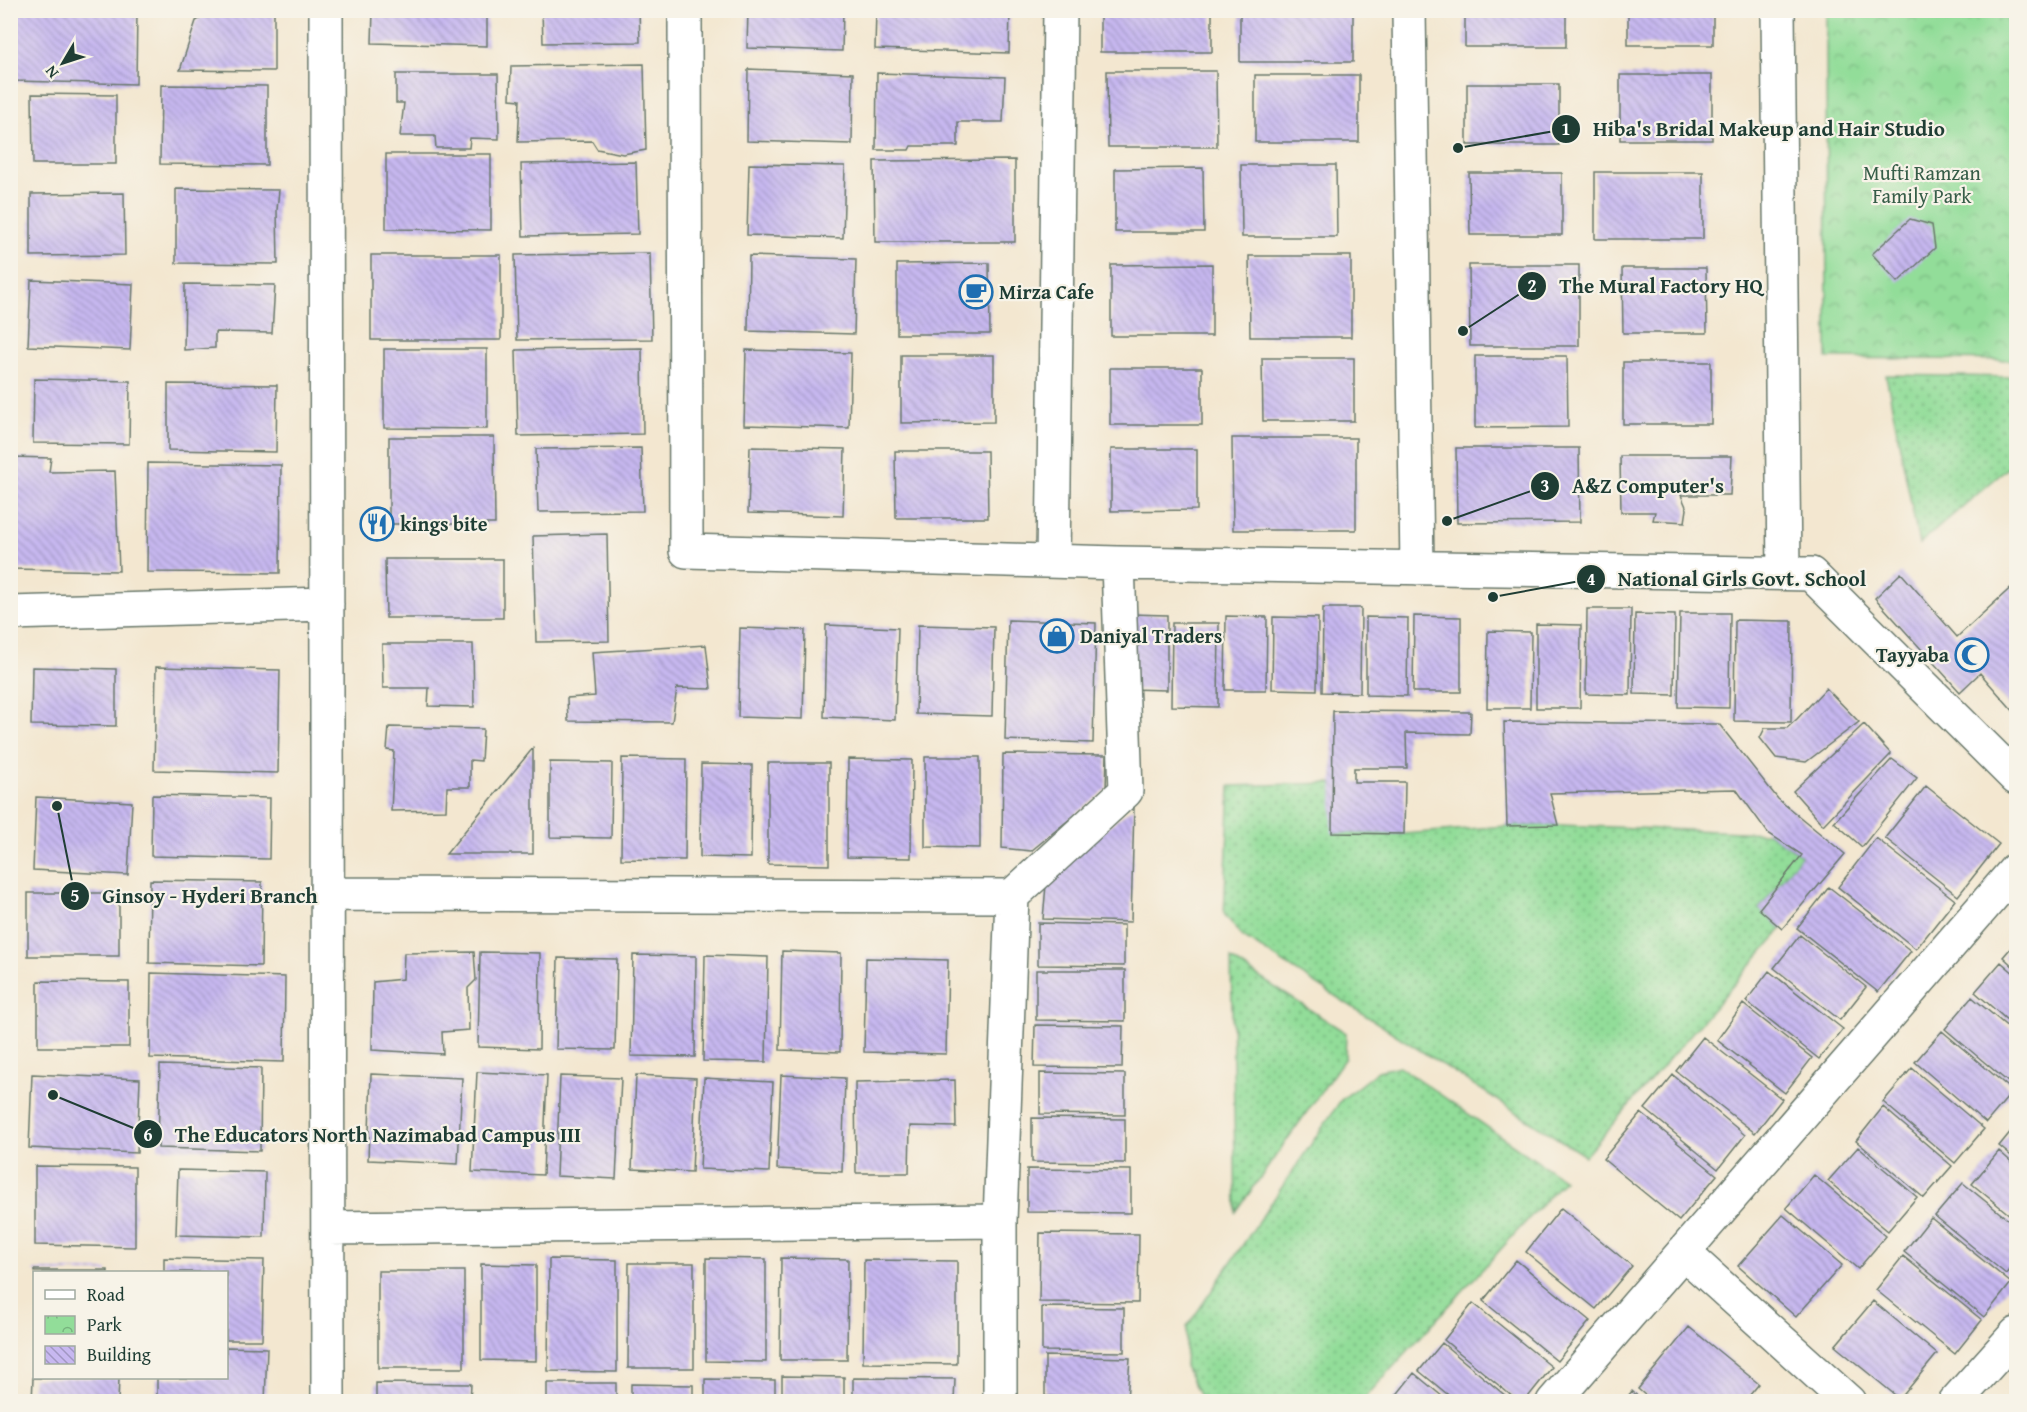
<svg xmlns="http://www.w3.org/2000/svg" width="2027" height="1412" font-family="'Gentium Book Plus',serif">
<defs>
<pattern id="grass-dots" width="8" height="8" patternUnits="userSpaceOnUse" patternTransform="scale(1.5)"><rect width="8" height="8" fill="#92dd99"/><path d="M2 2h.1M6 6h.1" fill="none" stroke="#77b47e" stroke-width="1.8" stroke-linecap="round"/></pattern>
<pattern id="park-crowns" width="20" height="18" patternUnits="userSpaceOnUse" patternTransform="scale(1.5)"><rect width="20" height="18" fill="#92dd99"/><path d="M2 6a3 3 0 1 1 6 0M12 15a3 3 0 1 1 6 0" fill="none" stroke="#77b47e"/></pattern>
<pattern id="building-back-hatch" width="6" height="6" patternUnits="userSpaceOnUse" patternTransform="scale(1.5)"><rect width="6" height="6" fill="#c7b8f0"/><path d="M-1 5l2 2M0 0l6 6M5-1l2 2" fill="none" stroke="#a197c3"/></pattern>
</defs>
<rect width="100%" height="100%" fill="#f7f3e8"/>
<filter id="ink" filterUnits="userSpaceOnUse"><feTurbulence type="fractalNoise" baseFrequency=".0167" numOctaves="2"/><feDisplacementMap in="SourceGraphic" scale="12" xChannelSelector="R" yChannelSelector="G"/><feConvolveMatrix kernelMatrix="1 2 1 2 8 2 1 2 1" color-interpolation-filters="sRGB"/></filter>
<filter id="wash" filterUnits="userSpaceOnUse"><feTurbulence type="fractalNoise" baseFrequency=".008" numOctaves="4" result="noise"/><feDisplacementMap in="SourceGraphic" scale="24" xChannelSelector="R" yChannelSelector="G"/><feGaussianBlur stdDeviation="1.35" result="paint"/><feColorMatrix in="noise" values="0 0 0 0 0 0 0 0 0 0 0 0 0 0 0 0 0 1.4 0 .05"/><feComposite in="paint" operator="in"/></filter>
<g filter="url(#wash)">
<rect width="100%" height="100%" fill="#f3e7d0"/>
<!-- grass -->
<path fill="url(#grass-dots)" stroke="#588d66" stroke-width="1.5" d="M1886 375 2016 377V461L1919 544Z
M1333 783V833L1404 834 1507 826 1558 825 1768 833 1802 855 1759 909 1782 929 1585 1156 1243 937 1224 914 1230 786Z
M1231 959 1346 1033 1345 1058 1236 1212Z
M1399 1066 1564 1180 1362 1401H1202L1185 1366 1187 1327 1341 1100 1378 1071Z"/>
<!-- park -->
<path fill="url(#park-crowns)" stroke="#588d66" stroke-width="1.5" d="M1826 11H2016V360L1827 358Z"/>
<g id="blocks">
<!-- building -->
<path fill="url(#building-back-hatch)" d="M15 10H137L136 84 14 81Z
M213 10H274V71L180 70 196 21Z
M373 10H487V46L372 43Z
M542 10H639L640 42 543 43Z
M748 10H843L842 51 747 48Z
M876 10H1010L1009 53 875 49Z
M1100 10H1212V52H1100Z
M1240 10H1353V62H1240Z
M1465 10H1566V47H1465Z
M1628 10H1713V45H1628Z
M644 64 646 150 623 154 597 149 592 141 518 142 520 100 510 99 511 66Z
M748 69 853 73 852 144 747 141Z
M1107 71H1216L1217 147H1108Z
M877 73 1005 77 1003 122H958V146H911L909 150H876Z
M396 74H498L499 139 470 138 469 148H436L435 136H400L404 103H396Z
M1255 75H1359V142H1255Z
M1620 75H1712V140H1620Z
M1467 84H1559V145H1467Z
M161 85 267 86V165L160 164Z
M32 94 116 95V164H33Z
M386 154H491V230L386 229Z
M1015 160V242H875L874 161Z
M636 162 638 234 523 236 521 164Z
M749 164 845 166 843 238 747 235Z
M1241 165H1336L1337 237H1242Z
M1203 168 1204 232H1115V169Z
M1595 172H1703V239H1595Z
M1469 173H1562V235H1470Z
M176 189 279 190 277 210 278 264 176 263Z
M124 193 125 255 31 256V194Z
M1910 219 1932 225 1935 248 1898 282 1872 254Z
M650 253 652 339 517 340 515 255Z
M371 255H501V340H371Z
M749 256 856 259 854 334 748 331Z
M1249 256H1351V337H1250Z
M989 263 990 334H897V264Z
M1212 264V336H1111V265Z
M1469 265H1579V346H1470Z
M1622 268H1706L1707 333H1623Z
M31 280 133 284 130 350 28 346Z
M185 284 275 285 272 333 215 332V348L184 350Z
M642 348 643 434 518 436 516 350Z
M384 349H487V429L384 428Z
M746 350 851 353 849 428 744 425Z
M901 355H994V422L901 423Z
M1475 356H1567L1568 427 1475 428Z
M1262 358H1354V421H1263Z
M1623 362H1711V424H1623Z
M1110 368H1202V425H1110Z
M34 379 130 381 129 444 33 443Z
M168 384 277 385 276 452 168 450Z
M389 437H494L495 524H389Z
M1232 438H1356V530H1233Z
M750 447 845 449 843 516 748 513Z
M641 448 643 511 538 512 536 449Z
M1456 448H1579L1580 522 1457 523Z
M1111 449H1197V510L1111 511Z
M895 451H987L988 518H896Z
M1620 456H1732L1730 495H1681L1687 509 1685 522 1653 520 1655 512H1621Z
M10 457 51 458 49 472 115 471 119 571 10 569Z
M148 463 281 465 280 573 147 572Z
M607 534 609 641 536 642 533 536Z
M385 559H503V618H386Z
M1901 573 1957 637 2016 583V714L1980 673 1960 692 1875 598Z
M1323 608H1361L1360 693 1322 692Z
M1587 609H1631L1630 695 1586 694Z
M1680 613H1730L1729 708 1678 707Z
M1129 614 1167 615V690L1128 689Z
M1635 614 1675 615 1674 695 1634 694Z
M1226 616 1267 617 1266 690H1225Z
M1414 616 1461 617V692H1413Z
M1273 617 1318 618 1317 690 1272 689Z
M1366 617 1408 618 1407 696 1366 695Z
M1008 620 1096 623 1093 743 1005 740Z
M1735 620 1792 621 1791 722 1734 721Z
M1172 623H1219L1218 707 1171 706Z
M1536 624 1581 625 1580 708H1536Z
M826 625 898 628 895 720 824 717Z
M918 625 994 627 992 716 916 714Z
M740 628 805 630 803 719 738 717Z
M1488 631 1531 632 1530 708H1487Z
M382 644H473L474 707 428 706 429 688H383Z
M706 645 711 689 677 688 672 722 568 721 567 698 595 696 592 652Z
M32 667 116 669V726L31 725Z
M156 667 280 670 278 773 154 770Z
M1826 688 1859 722 1806 762 1776 758 1760 738 1765 728H1787L1797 719Z
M1333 711 1471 712 1470 734 1406 733 1407 768H1354V782H1405L1404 834 1332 833Z
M1504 722 1719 724 1778 799 1845 854 1782 929 1759 909 1802 855 1768 833 1736 789 1550 793 1558 825 1507 826Z
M1864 724 1891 754 1823 825 1793 791Z
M389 727 483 729 481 761 470 760V787H447L446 810 391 811 394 751 387 750Z
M533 748V854H446Z
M1003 754 1107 755 1106 789 1031 851 1002 848Z
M925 757H980V848L925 847Z
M622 758 686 759 685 860 621 859Z
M848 759 912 760 911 858 847 857Z
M1892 759 1917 778 1862 847 1834 822Z
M550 762 612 763 611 838 550 837Z
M768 763H829V865L768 864Z
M701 764 752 765 751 858 700 857Z
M1926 786 1999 844 1958 896 1885 838Z
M152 795 270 798 269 859 151 856Z
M36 797 132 802 128 875 33 870Z
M1134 807 1131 922 1043 919 1047 874Z
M1876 838 1955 900 1916 949 1838 887Z
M150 880 262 882 261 966 149 963Z
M1829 887 1911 951 1878 992 1797 928Z
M28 893H119V956H28Z
M1038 923 1124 925V966L1038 965Z
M1800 935 1866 987 1840 1020 1774 968Z
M2016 942V969L2003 957Z
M782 951 841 953 840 1052 780 1050Z
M474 952 476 980 468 988 469 1030 442 1032 443 1054 372 1050 373 982 403 979 404 953Z
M480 952 540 953 539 1049 478 1047Z
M633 955 696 956 695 1057 631 1056Z
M705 955 768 957 766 1062 703 1061Z
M558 958 617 959 615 1050 556 1049Z
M866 958 948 960 946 1054 864 1052Z
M2001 962 2016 975V1028L1975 992Z
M1036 970H1125V1021L1036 1020Z
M1769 971 1843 1029 1819 1059 1746 1001Z
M151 973 285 977 284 1062 150 1058Z
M38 981 129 982V1047H38Z
M1972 997 2016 1034 2015 1088 1945 1029Z
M1743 1004 1812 1058 1785 1093 1717 1040Z
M1035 1025 1123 1026 1122 1068 1034 1067Z
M1942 1031 2013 1091 1986 1123 1915 1062Z
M1703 1037 1782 1099 1755 1133 1676 1071Z
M160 1065 261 1068 260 1151 158 1148Z
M1912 1068 1984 1129 1955 1163 1883 1102Z
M477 1072 547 1075 543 1175 472 1172Z
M1040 1073 1125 1074V1115L1040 1114Z
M32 1074 140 1079 137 1153 29 1148Z
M371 1074 462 1078 458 1164 368 1160Z
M636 1075 696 1078 692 1172 632 1169Z
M781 1075 845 1078 842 1172 777 1169Z
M1673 1075 1745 1135 1718 1169 1645 1109Z
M560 1076 621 1078 616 1179 556 1176Z
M704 1078 773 1082 769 1172 700 1169Z
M955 1080 956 1127 910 1126 909 1173H856L855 1082Z
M1883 1107 1952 1166 1924 1198 1856 1141Z
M1641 1113 1717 1175 1679 1221 1603 1159Z
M1032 1118 1125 1119V1163L1032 1162Z
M2016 1125V1160L1999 1146Z
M1858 1147 1917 1197 1888 1231 1828 1181Z
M1999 1151 2016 1166V1220L1972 1184Z
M35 1166 135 1167V1247L35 1245Z
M1027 1169 1131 1170V1213L1027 1212Z
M178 1170 265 1172 264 1237 176 1235Z
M1814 1175 1886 1236 1858 1269 1786 1208Z
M1963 1183 2016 1226V1261L2006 1274 1935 1216Z
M1561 1208 1632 1266 1596 1309 1526 1252Z
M1783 1215 1842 1265 1796 1317 1738 1266Z
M1931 1218 2011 1283 1984 1317 1904 1252Z
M1040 1233 1139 1234 1138 1303 1039 1302Z
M1903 1256 1982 1320 1955 1354 1876 1290Z
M164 1258 264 1260 262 1340H226V1272H164Z
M706 1258 766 1259V1362L706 1361Z
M781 1258 848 1259 847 1360H780Z
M549 1259 617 1260V1372L548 1371Z
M864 1260 957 1261V1364L863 1363Z
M1516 1260 1590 1321 1557 1361 1483 1301Z
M629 1263H694V1368H628Z
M481 1264 536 1265V1361L481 1360Z
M34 1270H108V1272H34Z
M378 1271H464V1368H378Z
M1873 1301 1937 1354 1900 1399 1835 1346Z
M1473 1303 1552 1367 1524 1402H1519L1444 1340Z
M1042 1307 1124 1308V1352L1042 1351Z
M1689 1327 1759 1384 1744 1402H1653L1638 1389Z
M1442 1343 1513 1402H1457L1419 1371Z
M226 1347 267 1348 265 1402H157V1378H226Z
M1045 1356 1130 1358 1127 1400 1045 1396Z
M1414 1373 1449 1402H1391Z
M782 1376 844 1377V1402H782Z
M33 1378H119L118 1402H32Z
M853 1378 955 1379 954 1402H853Z
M705 1379 775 1380V1402H705Z
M376 1383 471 1384 470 1402H376Z
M547 1383H616V1402H547Z
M631 1384 693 1385V1402H631Z
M1632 1391 1644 1402H1623Z"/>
</g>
</g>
<g filter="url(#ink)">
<use href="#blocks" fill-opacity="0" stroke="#69786b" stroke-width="1.5"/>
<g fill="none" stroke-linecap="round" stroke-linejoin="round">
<!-- minor casing -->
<g stroke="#69786b" stroke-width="36">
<path id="minor" d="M326 10 328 1402
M685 10 686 551 1118 563 1811 574 2016 778
M1409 10 1417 568
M1778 10 1784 573
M1053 561 1060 10
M10 613 327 604
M327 894 1012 896 1126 791 1118 563
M328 1228 1000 1221
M1683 1252 1849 1402
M1000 1402V1221L1012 896
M1553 1402 2016 869
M1955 1402 2016 1334"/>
</g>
<!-- minor -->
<use href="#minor" stroke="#fff" stroke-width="33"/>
</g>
</g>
<!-- icons -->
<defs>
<g id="cafe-ring" transform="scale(1.725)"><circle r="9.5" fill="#f7f3e8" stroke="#1f6fb2" stroke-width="1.5"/><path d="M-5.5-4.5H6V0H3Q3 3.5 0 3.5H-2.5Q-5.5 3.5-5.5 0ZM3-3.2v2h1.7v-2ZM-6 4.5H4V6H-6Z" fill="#1f6fb2"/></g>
<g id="restaurant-ring" transform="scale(1.725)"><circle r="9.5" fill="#f7f3e8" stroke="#1f6fb2" stroke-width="1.5"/><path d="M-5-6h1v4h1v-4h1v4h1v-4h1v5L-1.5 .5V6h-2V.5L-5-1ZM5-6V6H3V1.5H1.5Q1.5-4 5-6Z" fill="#1f6fb2"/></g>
<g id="shop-ring" transform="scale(1.725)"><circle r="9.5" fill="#f7f3e8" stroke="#1f6fb2" stroke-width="1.5"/><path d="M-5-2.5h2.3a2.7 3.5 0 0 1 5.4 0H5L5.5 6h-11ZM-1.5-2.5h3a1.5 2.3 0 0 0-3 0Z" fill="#1f6fb2"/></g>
<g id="mosque-ring" transform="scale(1.725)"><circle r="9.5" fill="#f7f3e8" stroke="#1f6fb2" stroke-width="1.5"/><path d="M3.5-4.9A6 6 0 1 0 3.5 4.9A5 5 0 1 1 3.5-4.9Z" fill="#1f6fb2"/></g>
</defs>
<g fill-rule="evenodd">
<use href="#cafe-ring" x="976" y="292"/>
<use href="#restaurant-ring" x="377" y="524"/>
<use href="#shop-ring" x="1057" y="636"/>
<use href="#mosque-ring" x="1972" y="655"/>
</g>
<g text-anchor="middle" stroke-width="4.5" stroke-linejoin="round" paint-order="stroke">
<!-- park labels -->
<g font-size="20" fill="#365d48" stroke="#f7f3e8">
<text x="1922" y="180">Mufti Ramzan<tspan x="1922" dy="23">Family Park</tspan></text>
</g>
<!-- poi labels -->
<g font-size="20" font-weight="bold" fill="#1f3d34" stroke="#f7f3e8" text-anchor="start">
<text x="999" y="299">Mirza Cafe</text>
<text x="400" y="531">kings bite</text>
<text x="1080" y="643">Daniyal Traders</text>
<text x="1949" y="662" text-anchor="end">Tayyaba</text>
</g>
</g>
<!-- callouts -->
<path fill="none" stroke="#1f3d34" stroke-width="2" d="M1458 148L1566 129M1463 331L1532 286M1447 521L1545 486M1493 597L1591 579M57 806L75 896M53 1095L148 1134"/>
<g fill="#1f3d34" stroke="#f7f3e8" stroke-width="2">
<circle cx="1458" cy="148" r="6"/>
<circle cx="1463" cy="331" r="6"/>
<circle cx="1447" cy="521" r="6"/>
<circle cx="1493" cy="597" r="6"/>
<circle cx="57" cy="806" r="6"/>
<circle cx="53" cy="1095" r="6"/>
<circle cx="1566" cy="129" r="15"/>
<circle cx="1532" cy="286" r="15"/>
<circle cx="1545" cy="486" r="15"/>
<circle cx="1591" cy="579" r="15"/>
<circle cx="75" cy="896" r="15"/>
<circle cx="148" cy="1134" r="15"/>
</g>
<g font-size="18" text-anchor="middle" font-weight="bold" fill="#fff">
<text x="1566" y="135">1</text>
<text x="1532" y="292">2</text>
<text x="1545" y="492">3</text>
<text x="1591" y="585">4</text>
<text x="75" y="902">5</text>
<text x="148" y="1141">6</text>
</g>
<g font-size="21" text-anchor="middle" font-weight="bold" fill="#1f3d34" stroke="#f7f3e8" stroke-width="4.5" stroke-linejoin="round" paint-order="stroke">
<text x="1769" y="136">Hiba's Bridal Makeup and Hair Studio</text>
<text x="1661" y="293">The Mural Factory HQ</text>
<text x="1648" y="493">A&amp;Z Computer's</text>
<text x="1742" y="586">National Girls Govt. School</text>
<text x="210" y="903">Ginsoy - Hyderi Branch</text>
<text x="378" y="1142">The Educators North Nazimabad Campus III</text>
</g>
<!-- margin -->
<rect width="2027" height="1412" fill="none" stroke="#f7f3e8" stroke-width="36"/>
<!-- legend -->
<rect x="33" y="1271" width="195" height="108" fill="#f7f3e8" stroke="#a1aaa0" stroke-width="1.5"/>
<rect x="45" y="1290" width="30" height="9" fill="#ffffff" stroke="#a1aaa0" stroke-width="1.5"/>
<text x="87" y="1301" font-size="18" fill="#1f3d34">Road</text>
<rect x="45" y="1316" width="30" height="18" fill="url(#park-crowns)" stroke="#a1aaa0" stroke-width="1.5"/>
<text x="87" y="1331" font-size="18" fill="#1f3d34">Park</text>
<rect x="45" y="1346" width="30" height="18" fill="url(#building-back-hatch)" stroke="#a1aaa0" stroke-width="1.5"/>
<text x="87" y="1361" font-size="18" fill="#1f3d34">Building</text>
<!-- north arrow -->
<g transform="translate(63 63) rotate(231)" stroke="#f7f3e8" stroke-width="4.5" paint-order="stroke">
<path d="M0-4.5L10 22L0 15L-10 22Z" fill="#1f3d34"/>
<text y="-9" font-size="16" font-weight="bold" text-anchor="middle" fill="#1f3d34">N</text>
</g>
</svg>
